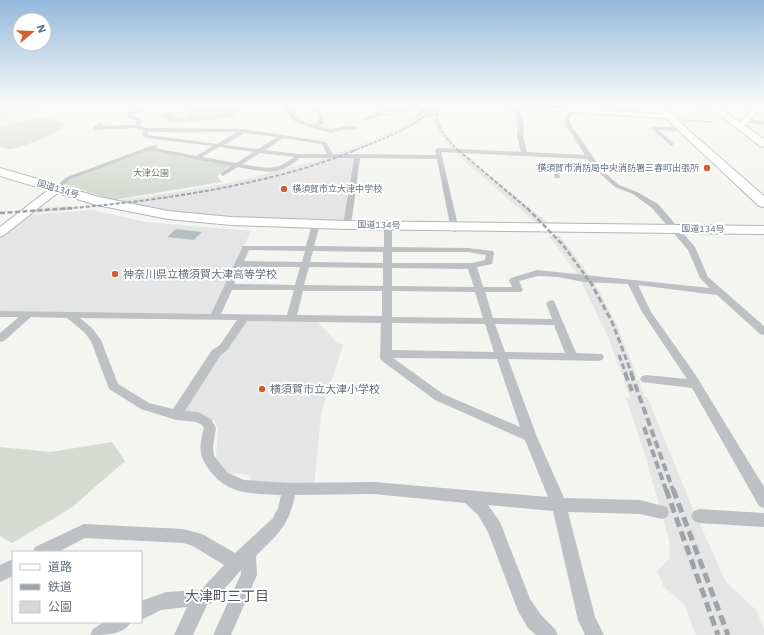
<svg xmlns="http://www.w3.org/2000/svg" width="764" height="635" font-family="'IBM Plex Sans','Noto Sans JP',sans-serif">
<rect width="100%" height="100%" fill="#f4f4f0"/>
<!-- built -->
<path fill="#e4e5e4" d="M0 105H38L47 110 0 120Z
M426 105H441L439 117 422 119 416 123 408 122Z
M439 118 441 126 444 132 459 150H452L438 132 433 119Z
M406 123 414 124 367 147 348 154 338 153 374 140Z
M455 153H462L548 223H536Z
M330 157 335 159 340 157 353 158 344 221 223 217 165 210 129 203 120 200 164 194 234 182Z
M71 206V210L33 213 37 208Z
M92 210 145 222 251 231 211 315 0 312V237L28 215Z
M549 236H560L592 279 580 278Z
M581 281H593L600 293 617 325 637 377 622 375 609 339Z
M244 317 317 321 337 343 343 345 321 414 314 488 254 484 249 475 236 473 230 475 216 458 218 428 214 420 185 414 183 406Z
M623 378 639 380 644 396 647 397 694 511 726 582 756 610 764 628V635H696L685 605 664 587 657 571 670 558 669 540 647 461 626 398H630Z"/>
<!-- green -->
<path fill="#d5dad2" d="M189 105H195L192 107 213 108 224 110H241L233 116 228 118 202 121 167 122 166 118H162V114L168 111 177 113 174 115V118L187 116 189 109 183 107Z
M38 117 63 121 64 126C55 134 21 149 9 149 6 149 3 147 0 146V126Z
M152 149 231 165 217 176 222 182 113 200 64 184 73 178Z
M112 442 125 461 71 508 12 543 0 536V447L51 452Z"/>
<!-- water -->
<path fill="#b6c0c4" d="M176 229 202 232 194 240 167 237Z"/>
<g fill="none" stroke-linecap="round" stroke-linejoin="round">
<!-- stream -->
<path stroke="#b6c0c4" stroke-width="1.5" d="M683 120 711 122"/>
<!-- street-tunnel -->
<path stroke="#d0d4d4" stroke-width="5" stroke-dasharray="5 2.5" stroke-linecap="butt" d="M425 105 442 106"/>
<!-- secondary casing -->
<g stroke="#b2b6ba" stroke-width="2">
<path id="secondary" d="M496 105H521L675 115 679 117 675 119 499 107Z
M756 105H762C759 113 751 117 747 125H741L740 123C744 115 752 112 756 105Z
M56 186 61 189 60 191 4 235 0 237V227L52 187Z"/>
</g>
<!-- highway casing -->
<g stroke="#b2b5b8" stroke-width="2">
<path id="highway" d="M654 105H663L685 127 764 196V207L759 206 679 131Z
M706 105H715L764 139V147L760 146Z
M0 168 99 197 168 211 231 217 347 221 764 226V234L347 229 231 225 168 219 97 205 0 176Z"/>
</g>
<!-- street -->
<path fill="#bdc1c4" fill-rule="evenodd" d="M146 105H151L131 115 142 120 139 125 146 128 244 129 326 142 333 154 436 155 435 150 438 148 521 152 517 136 518 124 514 107 516 106 518 107 524 124 523 136 527 152 585 155 566 126 565 120 570 111 567 105H571L574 111 569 120 572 126 602 170 619 185 637 192 658 204 695 247 708 277 764 326V335L760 334 717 295 638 285 651 312 695 374 764 487V508L759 506 692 388 642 382 640 379 642 376 646 375 687 379 642 312 628 284 584 282 558 277 538 276 519 281 523 290 521 292H485L493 318 552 319 546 303 551 300 554 301 576 353 602 354 604 357 602 360 598 361 508 359 537 437 564 498 640 500 667 507 669 512 667 517 662 519 640 514 568 512 595 617 604 635H585L578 620 553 511 488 505 500 522 530 599 541 615 555 629 558 635H536L528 628 518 611 488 532 478 515 465 503 374 494 295 495C289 526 277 535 256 556L257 575 231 635H213L241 574V570L212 603 207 605 193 635H174L187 607 161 610 141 620V601L166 592 201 590 224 565 193 546 183 543 85 538 58 552H33L35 547 84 524 183 529 202 534 235 553 273 518 278 508 281 495C252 493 230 496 210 471 198 455 199 448 204 428L202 425 196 422 176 420 141 409 109 389 91 341 84 332 67 318 31 317 4 341 0 342V333L19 317H0V311L211 314 243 246H306L311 228 315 226 319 228 314 246 384 247V229L388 227 392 229V247L468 248 493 251 494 253 492 264 477 267 483 287H512L509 280 511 278 537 270 710 288 700 278 688 250 652 208 633 194 615 187 598 172 587 159 441 152 459 230 455 232 451 230 437 159 360 158 351 225 347 227 343 225 354 158H300C278 177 265 172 238 167L223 176 221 175V173L231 166 150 150 71 179 58 190H54V188L67 177 154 145 159 146 155 148 196 156 213 146 146 138 143 136V131L135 128 96 130 93 128 100 122 103 124 101 126 135 125 137 121 125 115ZM148 132H237L217 144 148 135ZM245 133 277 137 258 149 224 145ZM283 138 322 144 327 154H299L265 150ZM219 147 254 152 236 163 202 157ZM260 153 294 157C276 172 264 168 242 164ZM249 250 305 251 302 262 244 261ZM313 251 383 252V263L310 262ZM392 252H468L486 255 485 260 472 263H392ZM242 267H300L295 285 234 284ZM309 267 383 268V286L304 285ZM392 268 468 269 474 287 392 286ZM232 290H294L287 315 221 314ZM303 291H382V316L297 315ZM392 291 475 292 483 318 392 317ZM80 318 237 320 220 345 212 350 173 409 149 403 118 384 101 340 92 328ZM247 321 381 323 380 358 382 361 435 400 525 440 548 497 374 482 289 483 244 480 228 473 214 456 213 446 216 428 211 419 198 412 185 411 220 356 228 349ZM392 323 485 324 494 352 392 350ZM495 324 554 325 565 353 505 352ZM393 358 497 359 520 427 443 394Z
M282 105H286C294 115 303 127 318 123L319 115 309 105H313L323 115V124L318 126C322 127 327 129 331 129 340 129 348 123 357 128L354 130H340L331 133 310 127 294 121Z
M373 105 391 109 422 105C410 113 384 116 373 105Z
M605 105H615L617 107 642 110 640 111 615 109Z
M675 105H698L715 107 713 108 677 106Z
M376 112 391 114 389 115H379L377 117 363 120 361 119 373 115Z
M740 118 764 121V125L738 120Z
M652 127H682L685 129 682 131 659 130 673 143V145L671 146 652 129Z
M553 170H557L560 177 559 178H555Z
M699 509 764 513V527L699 523 694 521 691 516 694 511Z
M13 559V576L0 582V565Z
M104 622H131C124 635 105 635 90 635L93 629Z"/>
<!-- secondary -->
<use href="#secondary" fill="#fff" fill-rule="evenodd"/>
<!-- highway -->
<use href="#highway" fill="#fff" fill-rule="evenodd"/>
<!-- rail-far5 -->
<path stroke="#9fa4a9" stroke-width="1.5" stroke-dasharray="3 1.5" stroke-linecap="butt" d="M440 105C430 122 447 139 459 151
M418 115 428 105
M353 151C381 140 416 128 437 105"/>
<!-- rail-far4 -->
<path stroke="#9fa4a9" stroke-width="2" stroke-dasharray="4 2" stroke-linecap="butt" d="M458 150 528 209
M62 209C156 201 268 186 356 150"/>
<!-- rail-far3 -->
<path stroke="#9fa4a9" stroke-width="2.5" stroke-dasharray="5 2.5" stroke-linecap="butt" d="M527 208 563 245 590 282
M0 213 73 208"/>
<!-- rail-far2 -->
<path stroke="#9fa4a9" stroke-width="3" stroke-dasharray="6 3" stroke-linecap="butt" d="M590 281 612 322 632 374
M619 355 626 374"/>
<!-- rail-far1 -->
<path stroke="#9fa4a9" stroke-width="4" stroke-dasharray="8 4" stroke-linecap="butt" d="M625 373 632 391
M631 373 673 490
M644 427 666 490"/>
<!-- rail -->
<path stroke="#9fa4a9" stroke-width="5" stroke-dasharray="10 5" stroke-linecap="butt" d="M666 489 718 635
M673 489 728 635"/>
</g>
<!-- sky -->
<linearGradient id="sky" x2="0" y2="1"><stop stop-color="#94b9da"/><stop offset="0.54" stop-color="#fafaf8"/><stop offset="1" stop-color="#fafaf8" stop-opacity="0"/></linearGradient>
<rect width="764" height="194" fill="url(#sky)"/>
<!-- markers -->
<g fill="#d15f33" stroke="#fff" stroke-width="1.5">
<circle cx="707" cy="168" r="4"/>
<circle cx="284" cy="189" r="4"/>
<circle cx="115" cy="274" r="4"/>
<circle cx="262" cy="389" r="4"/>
</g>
<g text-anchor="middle" stroke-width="4" stroke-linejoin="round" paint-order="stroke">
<!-- far-poi labels -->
<g font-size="9" fill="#66737f" stroke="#fff" text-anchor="end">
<text x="699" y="171">横須賀市消防局中央消防署三春町出張所</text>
<text x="292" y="192" text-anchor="start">横須賀市立大津中学校</text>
</g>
<!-- far-park labels -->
<g font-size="9" fill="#677664" stroke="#fff">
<text x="151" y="176">大津公園</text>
</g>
<!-- far-street labels -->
<g font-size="9" fill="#66737f" stroke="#fff">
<text transform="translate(58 189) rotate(17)" y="3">国道134号</text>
<text transform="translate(379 225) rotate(1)" y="3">国道134号</text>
<text transform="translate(703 229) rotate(1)" y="3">国道134号</text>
</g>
<!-- poi labels -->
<g font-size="11" fill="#66737f" stroke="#fff" text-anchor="start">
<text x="123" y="278">神奈川県立横須賀大津高等学校</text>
<text x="270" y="393">横須賀市立大津小学校</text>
</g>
<!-- near-neighbourhood labels -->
<g font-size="14" fill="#535c65" stroke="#fff">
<text x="227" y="601">大津町三丁目</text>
</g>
</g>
<!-- legend -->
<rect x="12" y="551" width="130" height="72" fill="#ffffff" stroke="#c2c7cc"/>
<rect x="20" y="564" width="20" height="6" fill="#ffffff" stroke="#c2c7cc"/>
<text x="48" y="571" font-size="12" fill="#66737f">道路</text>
<rect x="20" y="584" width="20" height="6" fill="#9fa4a9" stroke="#c2c7cc"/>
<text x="48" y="591" font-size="12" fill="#66737f">鉄道</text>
<rect x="20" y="601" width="20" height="12" fill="#d5dad2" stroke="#c2c7cc"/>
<text x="48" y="611" font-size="12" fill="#66737f">公園</text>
<!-- north arrow -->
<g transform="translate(32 32) rotate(71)"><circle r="19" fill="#ffffff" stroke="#c2c7cc"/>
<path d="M0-3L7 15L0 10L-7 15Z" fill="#d15f33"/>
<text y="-6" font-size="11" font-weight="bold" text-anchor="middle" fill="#66737f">N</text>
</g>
</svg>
